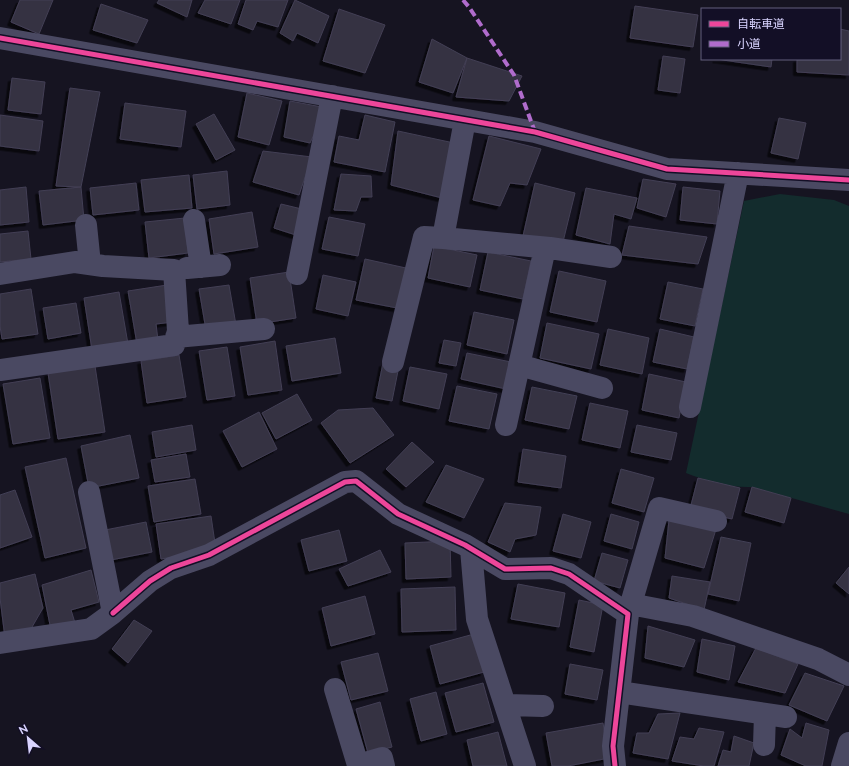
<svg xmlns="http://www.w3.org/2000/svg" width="849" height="766" font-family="Raleway,'Noto Sans JP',sans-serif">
<defs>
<filter id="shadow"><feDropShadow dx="-3.5" dy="3.5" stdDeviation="0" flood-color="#0009"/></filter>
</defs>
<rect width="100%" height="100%" fill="#161421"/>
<!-- green -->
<path fill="#132c2d" d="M780 194 834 200 849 206V514L752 487C730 488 706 481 686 473L744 201Z"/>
<!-- building -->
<path fill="#343243" stroke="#433f54" filter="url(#shadow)" d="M20 0H53L39 34 11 22Z
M159 0H192L187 17 157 3Z
M205 0H240L231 24 198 13Z
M246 0H288L278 27 257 21 253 30 238 24Z
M295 0 329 16 318 43 297 33 293 41 280 33Z
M101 4 148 20 137 43 93 30Z
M635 6 698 15 693 47 630 38Z
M339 9 385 25 365 73 323 61Z
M840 29 849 31V75L797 72V59H840Z
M432 39 467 58 453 93 419 82Z
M663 56 685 59 680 93 658 90Z
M467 58 522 76 509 101 456 97Z
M716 59H772L771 67Z
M12 78 45 82 41 114 8 110Z
M70 88 100 92 81 187 56 186Z
M247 93 282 101 269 145 238 137Z
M290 101 327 108 310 143 284 137Z
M125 103 186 111 181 147 120 139Z
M214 114 235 150 216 160 196 124Z
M0 115 43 121 39 151 0 146Z
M365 115 395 122 385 172 334 162 339 136 359 140Z
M779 118 806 123 798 159 771 153Z
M398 131 454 143 442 198 391 185Z
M489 136 541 149 527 185 510 183 500 206 473 200Z
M263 151 312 157 299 195 253 182Z
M227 171 230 205 197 209 193 175Z
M341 174 371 176 372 197H361L356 211 334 210Z
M189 175 192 208 145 212 141 180Z
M643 179 676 184 666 217 637 208Z
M136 183 139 210 93 215 90 188Z
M535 183 575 193 562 246 523 236Z
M26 187 29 222 0 225V190Z
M81 187 84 220 43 225 39 191Z
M683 187 720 191 717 224 680 220Z
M586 188 637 198 631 219 614 214 610 244 576 235Z
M281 204 306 210 299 236 274 228Z
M252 212 258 247 214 254 209 219Z
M329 217 365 224 358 256 322 249Z
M185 218 188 253 149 258 145 222Z
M629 226 707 237 698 264 622 255Z
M28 231 31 259 0 262V234Z
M434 246 477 255 470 287 428 278Z
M488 252 531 261 523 299 480 290Z
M365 259 406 268 397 308 356 300Z
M559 271 606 281 597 322 550 312Z
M289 272 296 318 257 324 250 278Z
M323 275 356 282 348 316 316 309Z
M668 282 703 289 695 326 660 319Z
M167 285 173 322 156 324 158 340 137 344 128 291Z
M229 285 236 325 206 330 199 289Z
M31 289 38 334 2 339 0 326V294Z
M119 292 128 344 92 350 84 298Z
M76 303 81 333 48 339 43 308Z
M474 312 514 320 507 354 467 345Z
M547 323 599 334 591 369 540 358Z
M608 329 649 338 642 374 600 365Z
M660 329 694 337 687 369 653 362Z
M335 338 341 373 292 381 286 346Z
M444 340 461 343 456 366 439 363Z
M275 341 282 390 248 395 240 347Z
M227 347 235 396 207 400 199 351Z
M467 353 511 362 506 389 461 379Z
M179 355 186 397 147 403 141 361Z
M383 363 399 366 392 401 376 398Z
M95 366 105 432 58 439 48 373Z
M410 367 447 374 439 409 403 401Z
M649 374 686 382 679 418 642 410Z
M40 378 50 438 13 444 3 384Z
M457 386 497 394 489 429 449 421Z
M532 387 577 396 569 429 525 420Z
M297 394 312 420 276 439 262 413Z
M590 403 628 411 620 448 582 440Z
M373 408 394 435 350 463 321 423 338 410Z
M259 412 277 449 242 467 223 431Z
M192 425 196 450 156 457 152 432Z
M637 425 677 433 671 460 631 452Z
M130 435 139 478 89 488 81 446Z
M412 442 434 462 406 487 386 469Z
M523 449 566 456 561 488 518 482Z
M186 454 190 477 155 482 151 460Z
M66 458 86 548 45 558 25 467Z
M446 465 484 479 464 518 426 502Z
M621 469 654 478 644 512 612 503Z
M698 478 740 488 732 519 690 509Z
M195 479 201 514 154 522 148 486Z
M752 487 791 498 784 523 745 512Z
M15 490 32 537 0 548V495Z
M505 503 541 507 536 535 515 539 510 552 488 542Z
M563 514 591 522 581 558 553 551Z
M611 514 639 522 632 549 604 541Z
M211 516 216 550 161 559 156 524Z
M669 520 717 526 704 568 665 558Z
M146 522 152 552 111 560 105 530Z
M339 530 347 561 309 571 301 540Z
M721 537 751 543 739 601 708 594Z
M450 541 451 577 406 579 405 543Z
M380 550 391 572 348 586 339 569Z
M602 553 628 560 620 588 594 581Z
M849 567V594L836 583Z
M91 570 99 602 71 610 76 626 51 630 42 585Z
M35 574 43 608 28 634 5 638 0 598V583Z
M672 576 710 582 704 610 669 598Z
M518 584 565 593 559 627 511 619Z
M455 587 456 630 402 632 401 589Z
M365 596 375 634 331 646 322 608Z
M579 600 603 605 594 652 570 647Z
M134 620 152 631 128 663 112 649Z
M648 626 695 640 684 667 645 658Z
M474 634 484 672 440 684 430 646Z
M702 639 735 646 729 680 697 672Z
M756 648 798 664 785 693 738 682Z
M378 653 388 691 351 700 341 662Z
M570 664 603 670 597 700 565 694Z
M805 673 844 686 827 721 789 705Z
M483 683 494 722 456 732 445 693Z
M436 692 447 734 421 741 410 699Z
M380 702 392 747 368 753 356 709Z
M680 713 668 759 633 753 637 733H649L658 714Z
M603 723 609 758 568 766H552L546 733Z
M806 723 829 730 822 766H806L781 755 790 729 802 738Z
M699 728 724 732 714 766H704L672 761 680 737 694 739Z
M498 732 507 766H473L467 740Z
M734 736 754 743 749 766H718L723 750 731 752Z"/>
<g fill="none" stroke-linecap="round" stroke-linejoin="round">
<!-- minor -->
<path stroke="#4a4962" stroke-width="22" d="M0 38 535 132 667 169 849 180
M194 220 201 267
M86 225 90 264
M443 238 550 248 611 257
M187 268 220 265
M0 274 75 262 103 266 174 270 178 331 174 345 0 370
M297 274 332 96
M176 337 264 329
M393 362 424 237 443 238 465 120
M519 365 602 388
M690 407 738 173
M506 425 545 248
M471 549 477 619 525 766
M630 604 693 616 818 659 849 675
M113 613 150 581 171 568 209 555 345 482 356 481 398 514 465 545 505 569 551 568 569 574 628 614 613 746 615 766
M628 614 659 508 716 521
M0 643 91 629 113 613 89 492
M335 689 358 765 382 758 384 766
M619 692 786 717
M505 705 543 706
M764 745 765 714
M842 766 849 743"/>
<!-- quiet -->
<path stroke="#b06ccc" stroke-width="4" stroke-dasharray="8 4" stroke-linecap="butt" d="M463 0 469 7 514 75 535 132"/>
<!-- cycleway casing -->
<g stroke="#130f26" stroke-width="8">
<path id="cycleway" d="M0 38 535 132 667 169 849 180
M113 613 150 581 171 568 209 555 345 482 356 481 398 514 465 545 505 569 551 568 569 574 628 614 613 746 615 766"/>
</g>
<!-- cycleway -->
<use href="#cycleway" stroke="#ed469a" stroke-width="5"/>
</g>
<!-- legend -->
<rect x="701" y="8" width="140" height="52" fill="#130f26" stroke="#625e7d"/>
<rect x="709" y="21" width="20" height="6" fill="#ed469a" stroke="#625e7d"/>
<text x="737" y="28" font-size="12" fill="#d9d4ff">自転車道</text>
<rect x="709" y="41" width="20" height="6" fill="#b06ccc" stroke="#625e7d"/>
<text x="737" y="48" font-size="12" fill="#d9d4ff">小道</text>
<!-- north arrow -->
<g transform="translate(28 738) rotate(332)" stroke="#130f26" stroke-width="3" paint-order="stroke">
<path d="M0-3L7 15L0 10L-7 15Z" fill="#d9d4ff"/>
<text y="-6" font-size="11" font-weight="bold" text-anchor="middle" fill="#d9d4ff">N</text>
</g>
</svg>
